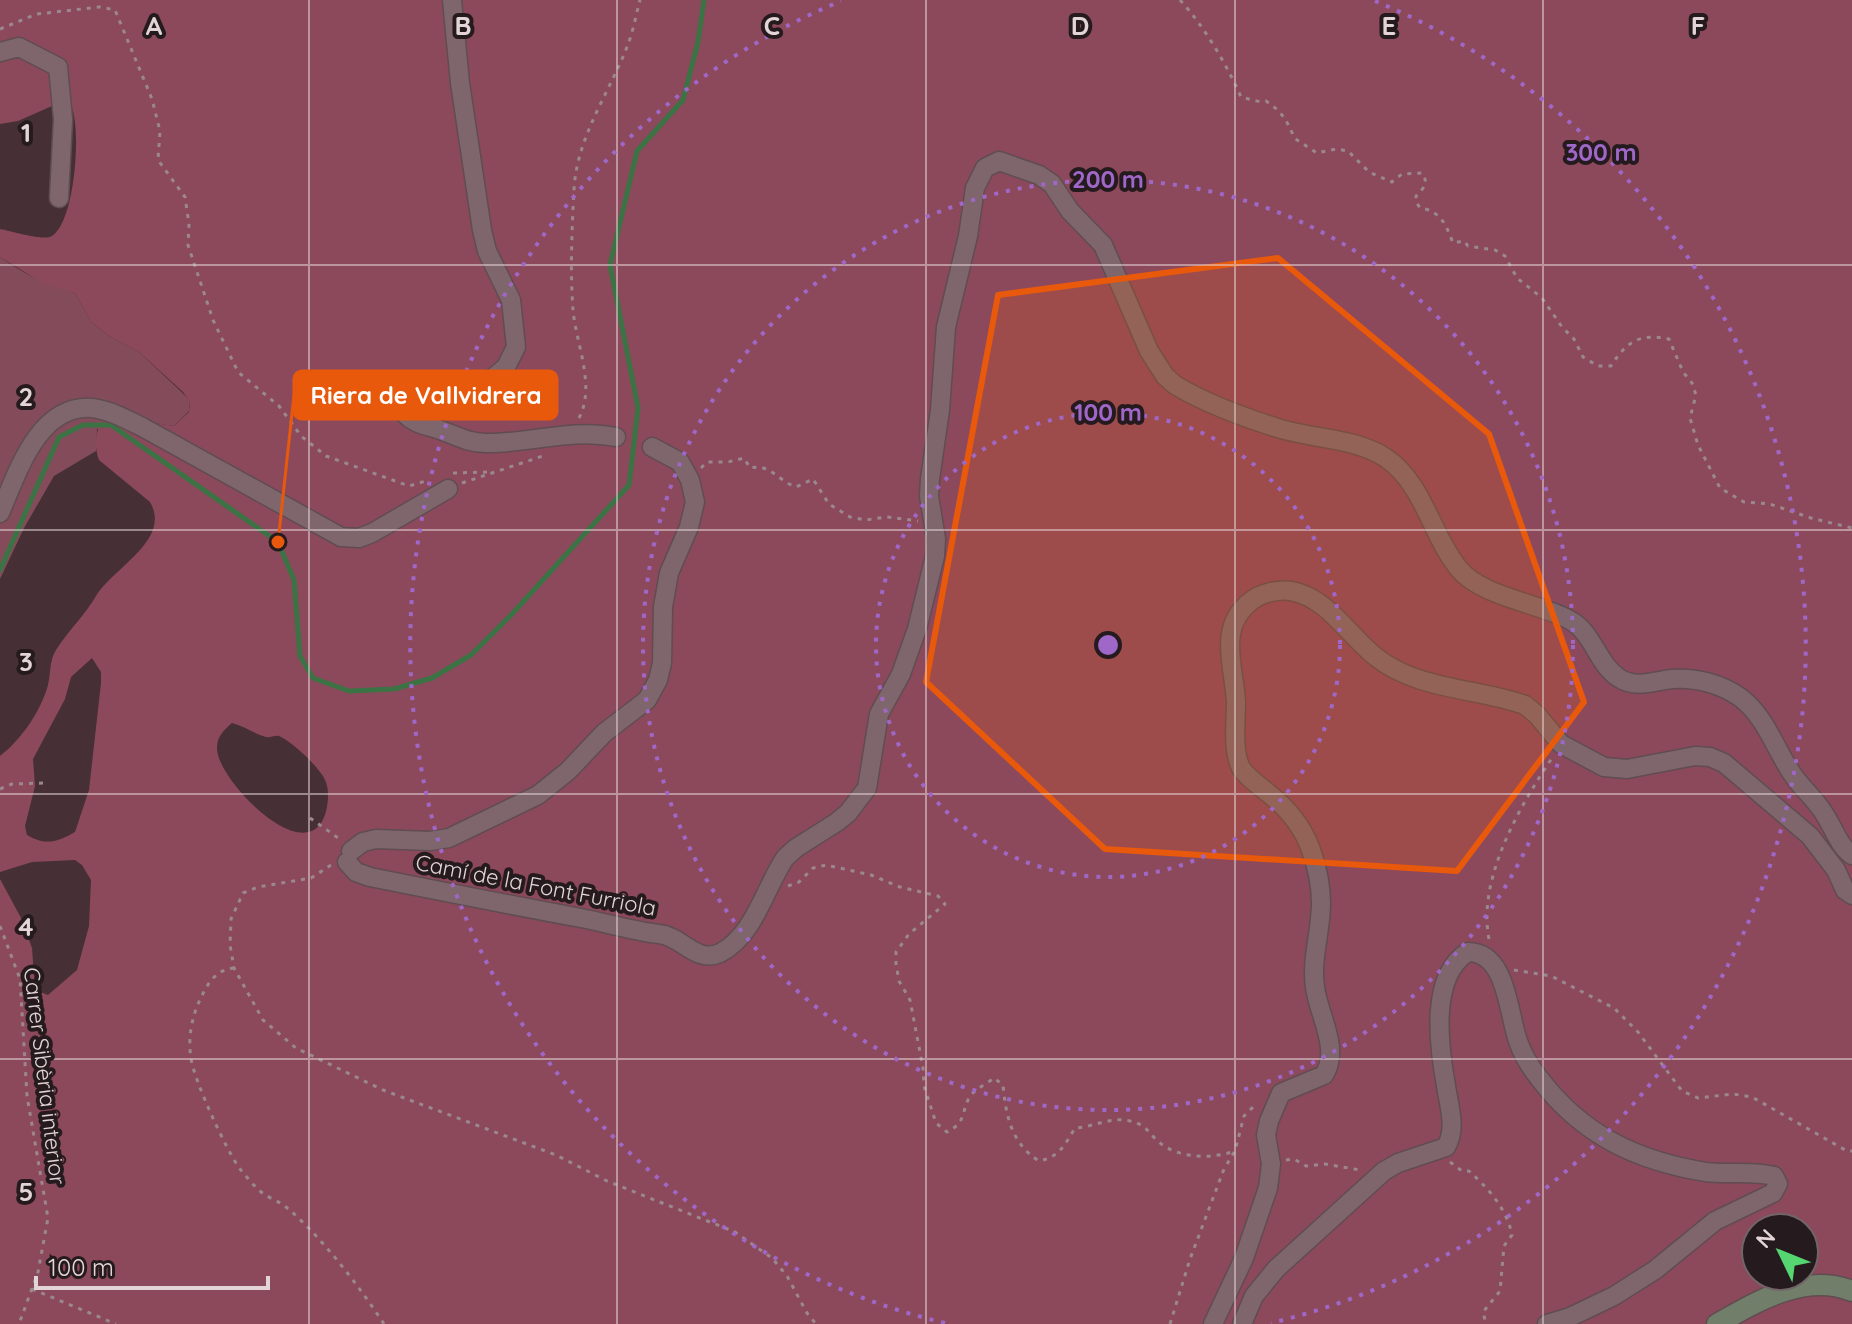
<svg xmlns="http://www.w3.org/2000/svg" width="1852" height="1324" font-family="Quicksand,sans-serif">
<rect width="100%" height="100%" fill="#463035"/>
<!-- green -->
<path fill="#844c5b" d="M0 257C26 275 45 284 75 293L91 322 109 336 139 352 190 400 189 411 174 426 154 423 97 429 96 451 54 476 24 528 0 579Z"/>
<!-- forest -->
<path fill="#8d495c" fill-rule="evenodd" d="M0 0H1852V1324H0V879L21 918 32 948 35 990 48 995 77 970 89 926 91 880 82 865 75 860 32 862 0 872V756C21 740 41 711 48 685 51 673 49 661 56 650 68 631 85 615 96 596 113 568 172 540 150 502L99 460C94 446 95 433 102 420L112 416 174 426 189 412 190 401 183 392 139 352 109 336 91 322 75 293 46 285 0 257V229C11 231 40 240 50 237 75 227 82 127 71 106L61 102 18 121 0 124ZM92 658 101 672V683L89 790 75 832C58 842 45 846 27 835L25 826 35 786 33 759 65 699 71 677ZM232 723C244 726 255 734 266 737 270 738 275 735 279 736 291 741 312 761 320 772 329 783 329 794 327 807 313 879 216 780 217 748 217 736 224 730 232 723ZM1756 1228H1804V1276H1756Z"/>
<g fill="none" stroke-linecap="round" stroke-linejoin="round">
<!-- stream -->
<path stroke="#3b7345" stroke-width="5" d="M0 570 59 437 83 425H111L278 542 294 580 300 656 313 678 349 691 394 689 432 678 471 655 512 614 629 485 638 408 610 265 637 151 683 100 698 42 704 0"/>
<!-- minor casing -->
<g stroke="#5f4d51" stroke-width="21">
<path id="minor" d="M452 0 460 83 482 230 487 251 511 300 516 347 506 367 481 388 443 398 411 400 404 413C416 426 428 425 443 431 457 436 469 443 485 443 529 444 570 428 616 437
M0 52 19 47 58 67 63 119 59 198
M0 513C17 474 38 404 92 408 110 410 128 420 144 428L341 537 359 538 372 533 448 489
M351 851 363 842 376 839 430 841 449 838 538 795 568 771 604 733 647 700 658 680 662 663 663 607 669 573 689 527 695 502 690 480 680 462 652 447
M347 862 356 872 370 877C440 891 510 905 581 918 607 923 633 931 659 934 682 936 696 964 720 953 754 936 765 888 785 858L796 848 837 822 848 813 867 788 879 714 901 674 917 629 935 556 936 539 929 496 930 479 940 410 946 327 968 236 975 188 985 168 999 161 1039 175 1052 184 1070 211 1103 245 1149 351 1165 376 1175 385C1207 404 1245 418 1281 429 1315 439 1356 438 1386 458 1424 484 1431 535 1459 569 1481 596 1537 603 1568 619 1594 632 1596 663 1619 678 1636 689 1654 681 1672 679 1695 677 1722 684 1741 698 1767 718 1776 752 1795 778 1805 791 1817 801 1825 815 1834 829 1839 846 1852 855
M1213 1324 1244 1258 1268 1188 1271 1164 1266 1135 1269 1121 1281 1093 1324 1075C1341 1049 1318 1014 1315 987 1311 958 1321 932 1321 903 1321 885 1317 867 1311 850 1303 827 1286 807 1268 793 1259 785 1247 778 1241 768 1232 750 1236 721 1236 702 1234 666 1217 627 1251 601 1261 593 1278 589 1291 591 1327 597 1349 636 1376 657 1417 690 1477 688 1525 705L1537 715 1561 744 1604 767 1627 769 1695 756 1710 757 1724 763 1810 836 1836 870 1845 890 1852 895
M1242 1324 1254 1296 1276 1269 1384 1171 1398 1163 1446 1147C1457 1129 1449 1106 1446 1086 1439 1047 1429 976 1468 952 1507 952 1508 1013 1518 1041 1522 1053 1531 1068 1539 1078 1582 1135 1637 1161 1706 1172 1729 1175 1751 1170 1774 1176L1778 1184 1773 1193 1715 1221 1655 1270 1614 1296 1570 1317 1547 1324"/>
</g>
<!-- secondary casing -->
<g stroke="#5f4d51" stroke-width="23">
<path id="secondary" d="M1717 1324C1758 1301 1805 1272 1852 1291"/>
</g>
<!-- path -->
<path stroke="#9a888c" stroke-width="3" stroke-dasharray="4 6" stroke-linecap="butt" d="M1180 0C1204 26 1227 65 1241 97L1261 102 1266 101C1281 111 1288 121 1294 138L1317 153 1336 149 1348 151 1369 172 1392 182 1402 174 1422 173C1429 183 1424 188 1416 196V202L1420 208C1441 211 1446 225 1453 243L1464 241 1468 246 1495 250 1505 256 1517 278 1542 298 1562 327 1574 339 1583 357 1598 366H1611C1627 341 1640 333 1669 339L1683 372 1692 383 1696 395 1690 418 1698 445 1720 488 1744 502 1770 504 1811 518 1852 528
M0 29 37 14 100 7 115 10 152 99 160 131 158 160 185 197 189 224 188 245 213 320 238 372 279 406 301 436 326 456 409 486 426 481
M579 418C596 386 576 344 573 310 570 272 572 227 574 189 577 137 609 93 627 47 633 32 636 15 640 0
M701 468 707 462H728L744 458 750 468C770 463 778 481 796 487L813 479 829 504 850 517 865 520 887 517 918 521
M453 473 489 472
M462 483 546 455
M0 789 12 784 45 783
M310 818 341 840
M331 865 311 878 258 887 243 893 231 919 230 945 234 968 263 1020 296 1048 383 1090 556 1155 607 1181 735 1232 772 1258 787 1276 807 1313 816 1324
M788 886 799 882 813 868 826 865 871 875 900 887 938 896 945 904 909 934 896 952V964L899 981 910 1000 923 1068 924 1086 936 1123 947 1132C969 1121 960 1108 972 1094 977 1088 988 1083 994 1078L1003 1085C1006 1116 1011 1143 1039 1161 1060 1157 1065 1144 1075 1128 1094 1127 1112 1116 1130 1121 1147 1125 1147 1132 1159 1142 1178 1159 1212 1159 1235 1151
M0 926 20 979 27 1096 48 1218 38 1272 19 1324
M1489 939C1477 879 1520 806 1552 758
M234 968C213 970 206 987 198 1004 191 1021 188 1040 191 1058 193 1078 227 1152 240 1169 246 1176 253 1185 260 1191 268 1198 279 1201 286 1207 321 1236 359 1286 384 1324
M1514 970 1551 976 1614 1008 1638 1032 1682 1091 1698 1098 1733 1094 1752 1097 1847 1151H1852
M1286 1160 1294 1159 1306 1166 1325 1164 1360 1170
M1450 1162 1462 1171H1469C1488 1188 1507 1209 1512 1235L1504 1246 1500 1291 1483 1312 1486 1324
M32 1289 116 1324
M1170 1324 1190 1259 1224 1169 1235 1151 1244 1116 1257 1103"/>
<!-- minor -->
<use href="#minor" stroke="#7f666c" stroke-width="18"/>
<!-- secondary -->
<use href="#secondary" stroke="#717f6a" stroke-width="20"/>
</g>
<!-- marked area -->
<path fill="#e8590c" fill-opacity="0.2" stroke="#e8590c" stroke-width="6" stroke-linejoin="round" d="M1278 258 1489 434 1584 702 1457 871 1105 849 926 682 998 295Z"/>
<!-- grid -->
<path fill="none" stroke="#e3d4d7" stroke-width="2" stroke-opacity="0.55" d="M309 0V1324M617 0V1324M926 0V1324M1235 0V1324M1543 0V1324M0 265H1852M0 530H1852M0 794H1852M0 1059H1852"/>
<!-- distance rings -->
<g fill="none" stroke="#9f67c7" stroke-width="4" stroke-dasharray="4 8">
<circle cx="1108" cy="645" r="232"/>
<circle cx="1108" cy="645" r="465"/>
<path d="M945 1323A697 697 0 0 1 841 1M1375 1A697 697 0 0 1 1271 1323"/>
</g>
<g text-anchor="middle" stroke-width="8" stroke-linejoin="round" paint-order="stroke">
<!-- street labels -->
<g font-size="22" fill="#e3d4d7" stroke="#251b1e">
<text transform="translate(536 885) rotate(11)" y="8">Camí de la Font Furriola</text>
<text transform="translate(45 1076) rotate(83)" y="8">Carrer Sibèria interior</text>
</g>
</g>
<g font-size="26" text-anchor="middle" font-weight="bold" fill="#e3d4d7" stroke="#251b1e" stroke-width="8" stroke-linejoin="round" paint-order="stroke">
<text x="154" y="35">A</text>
<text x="463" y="35">B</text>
<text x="772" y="35">C</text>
<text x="1080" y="35">D</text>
<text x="1389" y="35">E</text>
<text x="1698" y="35">F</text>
<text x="26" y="142">1</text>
<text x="26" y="406">2</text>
<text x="26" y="671">3</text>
<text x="26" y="936">4</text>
<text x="26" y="1201">5</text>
</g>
<circle cx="1108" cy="645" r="12" fill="#9f67c7" stroke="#251b1e" stroke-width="4"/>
<g font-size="24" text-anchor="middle" font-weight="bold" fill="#9f67c7" stroke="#251b1e" stroke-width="8" stroke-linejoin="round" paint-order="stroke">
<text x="1601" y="161">300 m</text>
<text x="1108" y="188">200 m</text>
<text x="1108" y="421">100 m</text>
</g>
<!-- callouts -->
<path fill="none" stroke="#e8590c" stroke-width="3" d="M278 542L294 395"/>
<circle fill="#e8590c" stroke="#251b1e" stroke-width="3" cx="278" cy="542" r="8"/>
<rect fill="#e8590c" stroke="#e8590c" stroke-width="3" x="294" y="371" width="263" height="48" rx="8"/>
<g font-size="24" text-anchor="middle" font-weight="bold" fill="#fff">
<text x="426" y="404">Riera de Vallvidrera</text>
</g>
<!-- north arrow -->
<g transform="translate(1780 1252) rotate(313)"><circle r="38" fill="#251b1e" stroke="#716568" stroke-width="2"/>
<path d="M0-6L14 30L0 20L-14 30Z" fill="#55d671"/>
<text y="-12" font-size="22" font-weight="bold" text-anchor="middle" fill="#e3d4d7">N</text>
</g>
<!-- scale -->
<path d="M36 1276v12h232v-12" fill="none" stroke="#e3d4d7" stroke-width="4"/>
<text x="48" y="1276" font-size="24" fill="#e3d4d7" stroke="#251b1e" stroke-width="6" paint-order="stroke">100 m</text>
</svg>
